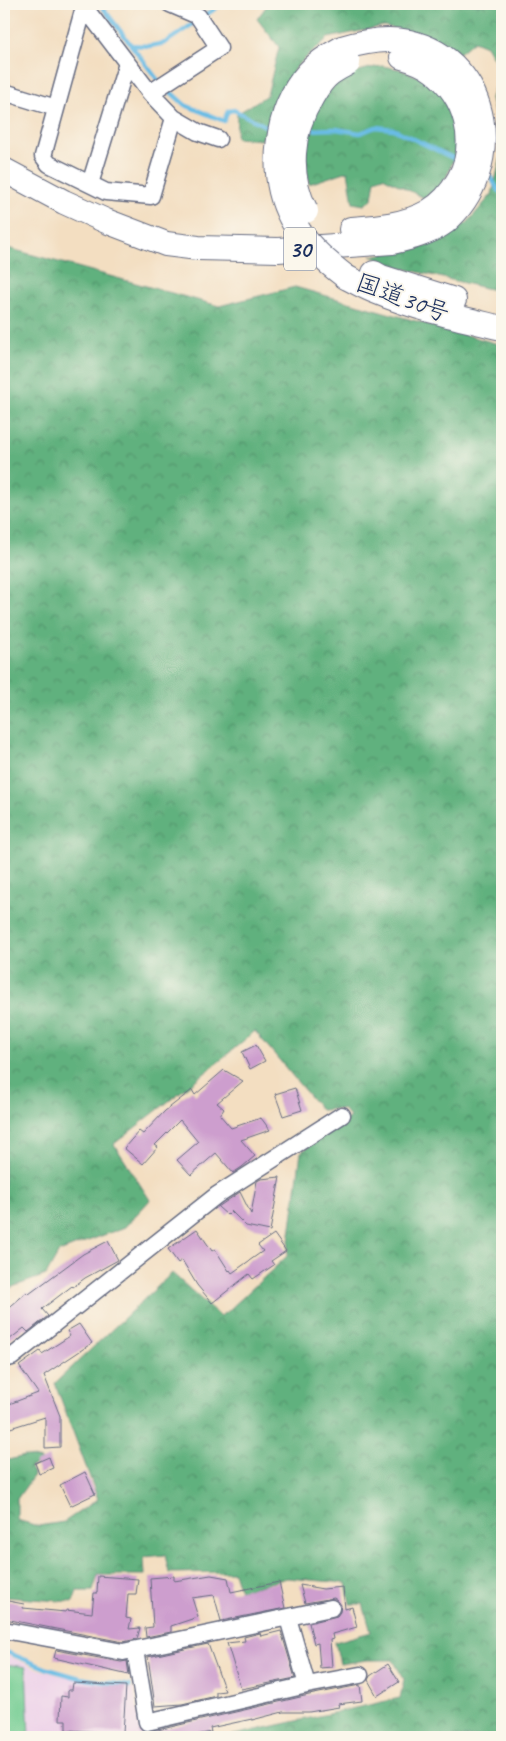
<svg xmlns="http://www.w3.org/2000/svg" width="506" height="1741" font-family="Caveat,'Klee One',sans-serif">
<defs>
<pattern id="forest-crowns" width="20" height="18" patternUnits="userSpaceOnUse" patternTransform="scale(1.25)"><rect width="20" height="18" fill="#61b17e"/><path d="M2 6a3 3 0 1 1 6 0M12 15a3 3 0 1 1 6 0" fill="none" stroke="#4f906a"/></pattern>
</defs>
<rect width="100%" height="100%" fill="#fbf7ec"/>
<filter id="ink" filterUnits="userSpaceOnUse"><feTurbulence type="fractalNoise" baseFrequency=".02" numOctaves="2"/><feDisplacementMap in="SourceGraphic" scale="10" xChannelSelector="R" yChannelSelector="G"/><feConvolveMatrix kernelMatrix="1 2 1 2 8 2 1 2 1" color-interpolation-filters="sRGB"/></filter>
<filter id="wash" filterUnits="userSpaceOnUse"><feTurbulence type="fractalNoise" baseFrequency=".0096" numOctaves="4" result="noise"/><feDisplacementMap in="SourceGraphic" scale="20" xChannelSelector="R" yChannelSelector="G"/><feGaussianBlur stdDeviation="1.12" result="paint"/><feColorMatrix in="noise" values="0 0 0 0 0 0 0 0 0 0 0 0 0 0 0 0 0 1.4 0 .05"/><feComposite in="paint" operator="in"/></filter>
<g filter="url(#wash)">
<rect width="100%" height="100%" fill="#f3dec1"/>
<!-- built -->
<path fill="#edd1e9" d="M4 1654 38 1669 59 1675 134 1689 142 1737H4Z"/>
<!-- forest -->
<path fill="url(#forest-crowns)" stroke="#3e706e" d="M268 4H502V150L491 98 500 70 486 46 474 41 456 56 432 38 384 26 328 38 298 65 278 97 262 140 236 138 237 114 267 95 279 47 257 19Z
M382 66 399 69 424 79 444 96 457 126 458 148 447 176 437 189 424 198 383 177 375 180 372 199 364 205 353 203 348 171 309 184C308 176 306 168 306 161 305 132 317 96 342 79 354 71 369 68 382 66Z
M502 152V292L397 267 371 256 427 246 467 223 492 194Z
M4 247 219 306 295 287 502 345V1737H225L400 1698 404 1679 393 1660H367L340 1664 335 1642 371 1632 363 1604H350L346 1583 287 1578 240 1591 234 1572 169 1573 165 1555 144 1557 145 1575H98L93 1591H77L73 1602 4 1597V1461L25 1456 41 1460 30 1468 34 1475 17 1499V1520L38 1526 64 1522 98 1499 55 1383 172 1273 220 1316 228 1311 287 1256 301 1152 350 1117 343 1109 321 1110 255 1031 210 1069 114 1144 150 1200 125 1227 59 1252 46 1275 4 1290Z"/>
<!-- pitch -->
<path fill="#77ce94" stroke="#497e79" d="M4 1664 26 1667 29 1737H4Z"/>
<g fill="none" stroke-linecap="round" stroke-linejoin="round">
<!-- stream -->
<path stroke="#69bce5" stroke-width="4.5" d="M100 4 160 83
M131 45 150 46 165 43 222 4
M166 88 185 105 224 121 228 111 234 110 273 130
M306 130 336 129 360 133 376 127 393 129 459 161
M484 173C496 178 493 188 502 193
M4 1651 48 1669 80 1678 130 1686"/>
</g>
<g id="blocks">
<!-- building -->
<path fill="#cd9ece" d="M256 1045 265 1061 250 1069 242 1052Z
M224 1070 243 1081 217 1103 224 1109 220 1115 231 1128 261 1118 270 1130 241 1140 255 1156 242 1167 233 1173 216 1153 191 1175 177 1160 198 1142 180 1120 155 1145 158 1147 143 1164 124 1148 139 1131 143 1134 165 1111 192 1090 195 1095Z
M295 1088 302 1110 283 1116 275 1094Z
M280 1177 270 1231 246 1226 231 1211 227 1215 218 1207 240 1192 251 1214 257 1181 261 1179Z
M197 1229 212 1251 215 1249 229 1271 230 1270 232 1273 263 1251 258 1245 274 1234 286 1251 271 1261 274 1265 253 1279 249 1274 212 1303 197 1285 182 1260 178 1263 168 1249Z
M108 1241 118 1260 85 1278 73 1287 72 1286 42 1309 48 1316 28 1332 24 1328 4 1344V1312L27 1292 29 1294 83 1254Z
M79 1324 92 1343 44 1375 60 1416V1447L45 1448V1417L4 1430V1406L38 1393 19 1366 40 1351 42 1354 70 1336 67 1331Z
M49 1457 53 1468 39 1474 35 1463Z
M85 1472 95 1494 70 1506 60 1485Z
M211 1575 228 1578 231 1592 279 1582 285 1608 221 1621 214 1595 192 1598 198 1617 171 1626V1632L146 1637 145 1628 153 1627 150 1578 174 1576V1581Z
M98 1576 138 1579 136 1594H128L126 1618 131 1619 129 1629 140 1628 137 1639 123 1642 5 1619 8 1601 24 1604 23 1608 66 1612V1610L92 1613 94 1593H97Z
M300 1585 323 1589 343 1587 345 1609 352 1607 357 1627 332 1634 333 1639 330 1640 332 1667 320 1668 318 1643 314 1644 309 1623 337 1616 340 1612 341 1605 338 1601 334 1598 305 1603Z
M281 1631 295 1678 241 1689 227 1643 245 1641 244 1637 260 1633 261 1636Z
M208 1644 225 1691 216 1692V1696L182 1704 155 1706 148 1657Z
M56 1650 121 1662 127 1661 129 1675 54 1658Z
M388 1664 399 1682 377 1696 368 1680 370 1676Z
M73 1683 126 1686 123 1733 66 1730V1720H60L61 1696 68 1697V1690H72Z
M360 1685 362 1701 338 1704 339 1707 309 1712H283L252 1720V1719L210 1728 211 1732 186 1737H140L139 1732H149L309 1695Z"/>
</g>
</g>
<g filter="url(#ink)">
<use href="#blocks" fill-opacity="0" stroke="#676c81" stroke-width="1"/>
<g fill="none" stroke-linecap="round" stroke-linejoin="round">
<!-- minor casing -->
<g stroke="#676c81" stroke-width="19">
<path id="minor" d="M82 4 150 93 174 118 198 132 218 139
M84 7 43 156 49 164 106 192 151 196 174 118
M4 92 56 108
M150 93 219 48 198 16 170 4
M90 184 127 63
M4 1359 12 1357 217 1195 342 1115
M4 1630 123 1652 331 1608
M135 1650 147 1722 307 1685 288 1618
M307 1685 360 1675"/>
</g>
<!-- highway casing -->
<g stroke="#676c81" stroke-width="26">
<path id="highway" d="M4 170 64 202 106 221 166 244 198 248 278 250 392 242C410 238 430 233 445 222 506 170 493 61 409 42 386 37 364 41 342 48
M351 229C377 227 405 225 428 212 442 204 452 192 459 179 479 142 466 96 433 71 424 64 413 60 402 57
M374 273 381 277 454 300
M346 277C356 282 366 288 377 292 417 309 460 318 502 328"/>
</g>
<!-- minor -->
<use href="#minor" stroke="#fff" stroke-width="16"/>
<!-- highway -->
<use href="#highway" stroke="#fff" stroke-width="24"/>
<!-- highway-bridge casing -->
<g stroke="#676c81" stroke-width="26" stroke-linecap="butt">
<path id="highway-bridge" d="M342 48C329 55 318 62 308 73 275 110 268 175 291 218 304 243 324 260 346 277
M306 211C287 175 291 131 312 97 317 88 324 78 331 73 337 69 343 66 348 63"/>
</g>
<!-- highway-bridge -->
<use href="#highway-bridge" stroke="#fff" stroke-width="24"/>
</g>
</g>
<g text-anchor="middle" stroke-width="4" stroke-linejoin="round" paint-order="stroke">
<!-- shield labels -->
<rect fill="#fbf7ec" stroke="#5e6b89" stroke-width="1" x="284" y="227.5" width="32" height="43" rx="4"/>
<g font-size="24" font-weight="bold" fill="#1b2f5e">
<text x="300" y="257">30</text>
</g>
<!-- street labels -->
<g font-size="25" fill="#1b2f5e" stroke="#fbf7ec">
<text transform="translate(403 297) rotate(20)" y="9">国道30号</text>
</g>
</g>
<!-- margin -->
<rect width="506" height="1741" fill="none" stroke="#fbf7ec" stroke-width="20"/>
</svg>
